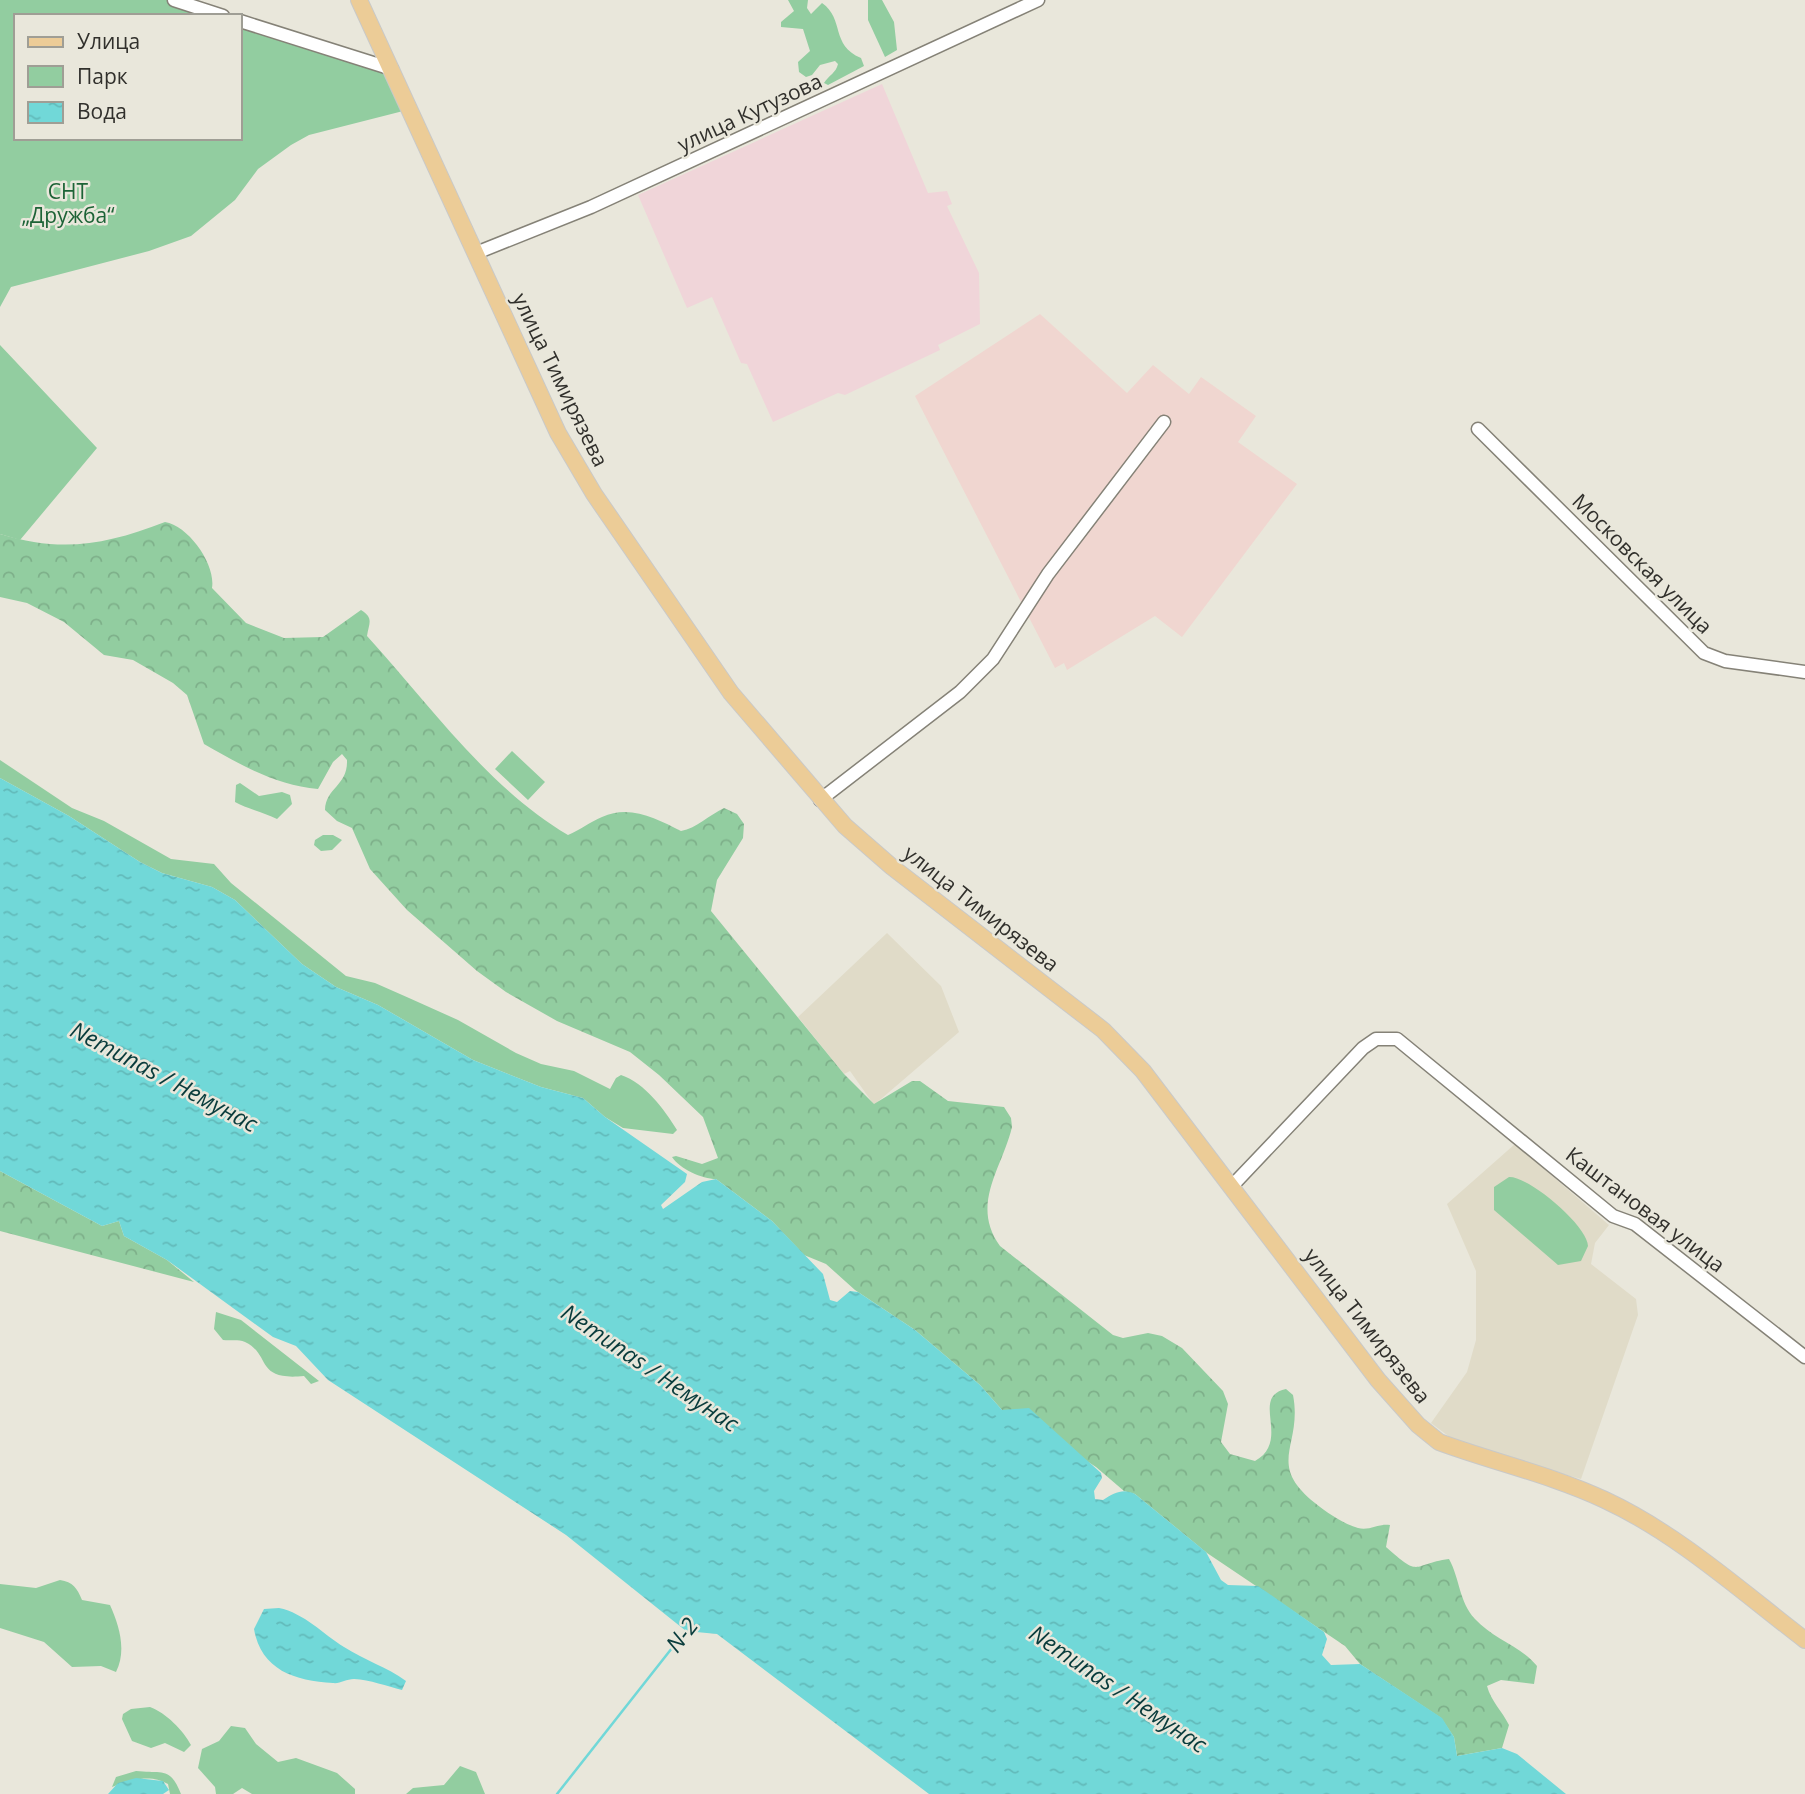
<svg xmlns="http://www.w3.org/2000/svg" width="1805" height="1794" font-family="'Open Sans',sans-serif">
<defs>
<pattern id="forest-crowns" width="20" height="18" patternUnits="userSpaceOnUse" patternTransform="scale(1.75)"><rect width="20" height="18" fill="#92cda0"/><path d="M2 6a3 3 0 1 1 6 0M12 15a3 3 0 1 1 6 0" fill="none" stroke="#7eb08a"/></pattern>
<pattern id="water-ripples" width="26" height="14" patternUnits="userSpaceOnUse" patternTransform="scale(1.75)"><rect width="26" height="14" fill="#71d8d8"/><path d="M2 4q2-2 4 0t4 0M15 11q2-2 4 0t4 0" fill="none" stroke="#62baba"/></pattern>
</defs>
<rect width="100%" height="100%" fill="#e9e7db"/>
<!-- built -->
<path fill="#e0dbc8" d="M887 933 941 986 959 1032 874 1105 850 1071 844 1074 798 1017Z
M1515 1144 1609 1225 1595 1243 1591 1264 1636 1299 1638 1315 1581 1479 1459 1444 1431 1423 1467 1372 1476 1340V1271L1447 1204Z"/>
<!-- industrial -->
<path fill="#f0d6d0" d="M1040 314 1127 393 1153 365 1189 394 1201 377 1256 416 1238 442 1297 484 1182 637 1155 616 1067 670 1064 663 1055 668 915 396Z"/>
<!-- medical -->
<path fill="#f0d5d9" d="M882 84 928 193 947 191 952 204 947 206 979 273 980 324 938 345 940 350 845 395 838 393 773 422 747 364 741 363 712 297 687 308 638 195Z"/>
<!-- green -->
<path fill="#92cda0" d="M0 0H195L198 8 223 16H16V138H240V21L392 69 411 109 309 135 291 145 258 169 235 200 191 236 149 251 11 287 0 307Z
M788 0H808L807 8 811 14 822 3C845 19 830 45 861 58L864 66 828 85 824 83C829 75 836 73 838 64L835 61 820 65 812 75 806 77 799 72 798 62 810 51 803 29 781 27V22L794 11Z
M868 0H882L894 22 897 50 885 57 868 20Z
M0 345 97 448 20 540 0 534Z
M512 751 545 782 528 800 495 769Z
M0 760 72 808 104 821 171 859 214 864 231 883 346 976 375 983 409 998 458 1020 516 1053 541 1064 574 1071 610 1089 616 1078 621 1075C645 1083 664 1109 677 1130L673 1134 623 1128 605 1117 583 1098 541 1087 473 1060 378 1005 336 987 302 964 235 900 212 887 162 873 140 862 69 816 0 778Z
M240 783 259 796 282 792 290 795 292 804 277 819C263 812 245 808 235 802L236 785Z
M323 835H333L342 840 332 850 321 851 314 845 315 840Z
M1509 1177C1529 1176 1588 1226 1588 1246L1581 1261 1558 1265 1494 1210V1187Z
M216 1312 241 1320 319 1381 311 1384 304 1376C254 1381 272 1355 245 1342 238 1339 231 1341 223 1340L214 1329Z
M60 1580C73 1582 77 1588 82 1600L110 1605C119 1625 127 1650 116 1672L101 1666 72 1667 44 1642 0 1628V1584L36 1588Z
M150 1707C166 1713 183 1730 191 1745L184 1752 165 1743 151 1748 132 1741 122 1719 123 1714 131 1709Z
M231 1726 245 1728 256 1744 278 1762 296 1758 337 1773 355 1789V1794H252L242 1788 233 1794H216L215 1787 198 1768 202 1749 219 1741Z
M460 1766 476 1772 485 1794H406L413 1788 444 1785Z
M136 1771C162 1774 170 1766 181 1794H170L168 1784C149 1773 128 1781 112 1787L116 1777Z"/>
<!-- forest -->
<path fill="url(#forest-crowns)" d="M165 522C189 526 216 565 212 588L246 623 284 638 323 637 361 610C374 618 369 623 367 636 430 705 487 787 568 835 580 830 590 822 602 817 630 804 657 819 681 831 697 828 709 815 724 808L737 814 744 824 743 838 717 880 711 911 844 1074 874 1104 912 1081H920L948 1101 1004 1107 1011 1118 1012 1127C1002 1169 970 1204 1000 1246L1113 1335 1123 1338 1148 1333 1162 1336 1182 1348 1223 1391 1228 1404 1221 1442 1230 1454 1255 1461C1292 1440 1249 1397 1286 1389L1293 1395C1303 1446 1265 1463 1315 1503 1327 1513 1344 1524 1358 1528 1370 1531 1378 1523 1390 1525L1386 1547C1422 1579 1411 1564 1449 1559 1460 1579 1459 1602 1475 1619 1493 1639 1521 1646 1537 1666L1534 1684 1501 1680 1487 1686C1491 1701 1502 1711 1509 1725L1502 1748 1457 1756 1454 1737 1441 1718 1360 1664 1345 1646 1207 1553 1135 1494 1124 1491 1096 1467 1010 1411 1002 1410 980 1385 915 1330 855 1290 826 1264 804 1255 772 1221 716 1179C702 1179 680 1169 672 1157L676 1156 702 1164 718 1158 703 1117 659 1075 630 1052 557 1021 506 992 477 971 407 910 370 869 352 828 337 821 325 810C326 787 348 786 347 760L342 754 333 762 318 789C275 785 241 765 204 744L187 695 173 683 133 660 104 655 64 622 27 603 0 597V534C62 553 105 545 165 522Z
M0 1171 102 1226 119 1221 124 1236 167 1260 194 1282 0 1231Z"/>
<!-- water -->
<path fill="url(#water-ripples)" d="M0 778 69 816 140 862 162 873 212 887 235 900 302 964 336 987 378 1005 473 1060 541 1087 583 1098 605 1117 687 1174 685 1182 661 1205 663 1209 702 1182 716 1179 772 1221 823 1274 830 1300 837 1302 850 1291 858 1292 915 1330 980 1385 1002 1410 1029 1408 1101 1473 1102 1478 1094 1491 1095 1499 1103 1500C1114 1493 1123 1488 1135 1494L1206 1552 1221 1580 1228 1585 1258 1586 1324 1632 1327 1639 1322 1655 1331 1665 1360 1664 1442 1718 1454 1737 1457 1756 1502 1748 1517 1754 1566 1794H929L717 1634 686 1631 566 1535 328 1380 296 1346 273 1337 167 1260 124 1236 119 1221 102 1226 0 1171Z
M279 1608C304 1613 323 1634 344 1647 364 1660 387 1667 406 1681L402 1690C387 1686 370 1680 354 1679 346 1679 340 1684 333 1683 295 1681 261 1670 254 1629L264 1609Z
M136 1778 163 1781 169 1790 163 1794H108L118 1783Z"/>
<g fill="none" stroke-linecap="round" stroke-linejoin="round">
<!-- stream -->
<path stroke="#71d8d8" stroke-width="2.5" d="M557 1794 687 1629"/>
<!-- minor casing -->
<g stroke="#858277" stroke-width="15">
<path id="minor" d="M174 0 223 16
M240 21 392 69
M476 253 591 207 1038 0
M1478 429 1704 653 1725 661 1805 672
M820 800 960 692 993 659 1048 574 1164 422
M1232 1186 1363 1048 1376 1039H1397L1613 1216 1635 1224 1805 1357"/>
</g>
<!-- major casing -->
<g stroke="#c9c9c8" stroke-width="18">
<path id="major" d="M359 0 558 433 594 494 731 693 845 826 892 867 1103 1030 1143 1071 1378 1380 1418 1425 1439 1442C1493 1462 1552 1475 1605 1500 1678 1534 1741 1591 1805 1640"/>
</g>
<!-- minor -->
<use href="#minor" stroke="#fff" stroke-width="12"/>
<!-- major -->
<use href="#major" stroke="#eccc97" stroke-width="16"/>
</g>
<g text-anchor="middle" stroke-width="5" stroke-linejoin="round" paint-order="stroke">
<!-- street labels -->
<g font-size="21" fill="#31302c" stroke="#e9e7db">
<text transform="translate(750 113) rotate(-25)" y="7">улица Кутузова</text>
<text transform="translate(560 380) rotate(64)" y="7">улица Тимирязева</text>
<text transform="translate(1642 564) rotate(45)" y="7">Московская улица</text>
<text transform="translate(981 909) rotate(38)" y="7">улица Тимирязева</text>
<text transform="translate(1645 1210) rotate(37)" y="7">Каштановая улица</text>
<text transform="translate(1367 1326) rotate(52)" y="7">улица Тимирязева</text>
</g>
<!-- park labels -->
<g font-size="21" fill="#1d6336" stroke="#e9e7db">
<text x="68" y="199">СНТ<tspan x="68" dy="24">„Дружба“</tspan></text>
</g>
<!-- water labels -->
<g font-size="23" font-style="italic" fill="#093c3c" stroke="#e9e7db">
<text transform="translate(164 1077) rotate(28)" y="8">Nemunas / Немунас</text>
<text transform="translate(650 1368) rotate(34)" y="8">Nemunas / Немунас</text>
<text transform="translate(682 1635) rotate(-52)" y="8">N-2</text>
<text transform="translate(1118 1689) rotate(34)" y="8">Nemunas / Немунас</text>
</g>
</g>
<!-- legend -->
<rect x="14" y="14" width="228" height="126" fill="#e9e7db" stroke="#9f9e95" stroke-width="2"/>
<rect x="28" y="37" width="35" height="10" fill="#eccc97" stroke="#9f9e95" stroke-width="2"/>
<text x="77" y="49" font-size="21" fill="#31302c">Улица</text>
<rect x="28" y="66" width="35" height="21" fill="#92cda0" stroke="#9f9e95" stroke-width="2"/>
<text x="77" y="84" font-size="21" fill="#31302c">Парк</text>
<rect x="28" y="102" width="35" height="21" fill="url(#water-ripples)" stroke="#9f9e95" stroke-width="2"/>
<text x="77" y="119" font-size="21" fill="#31302c">Вода</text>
</svg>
